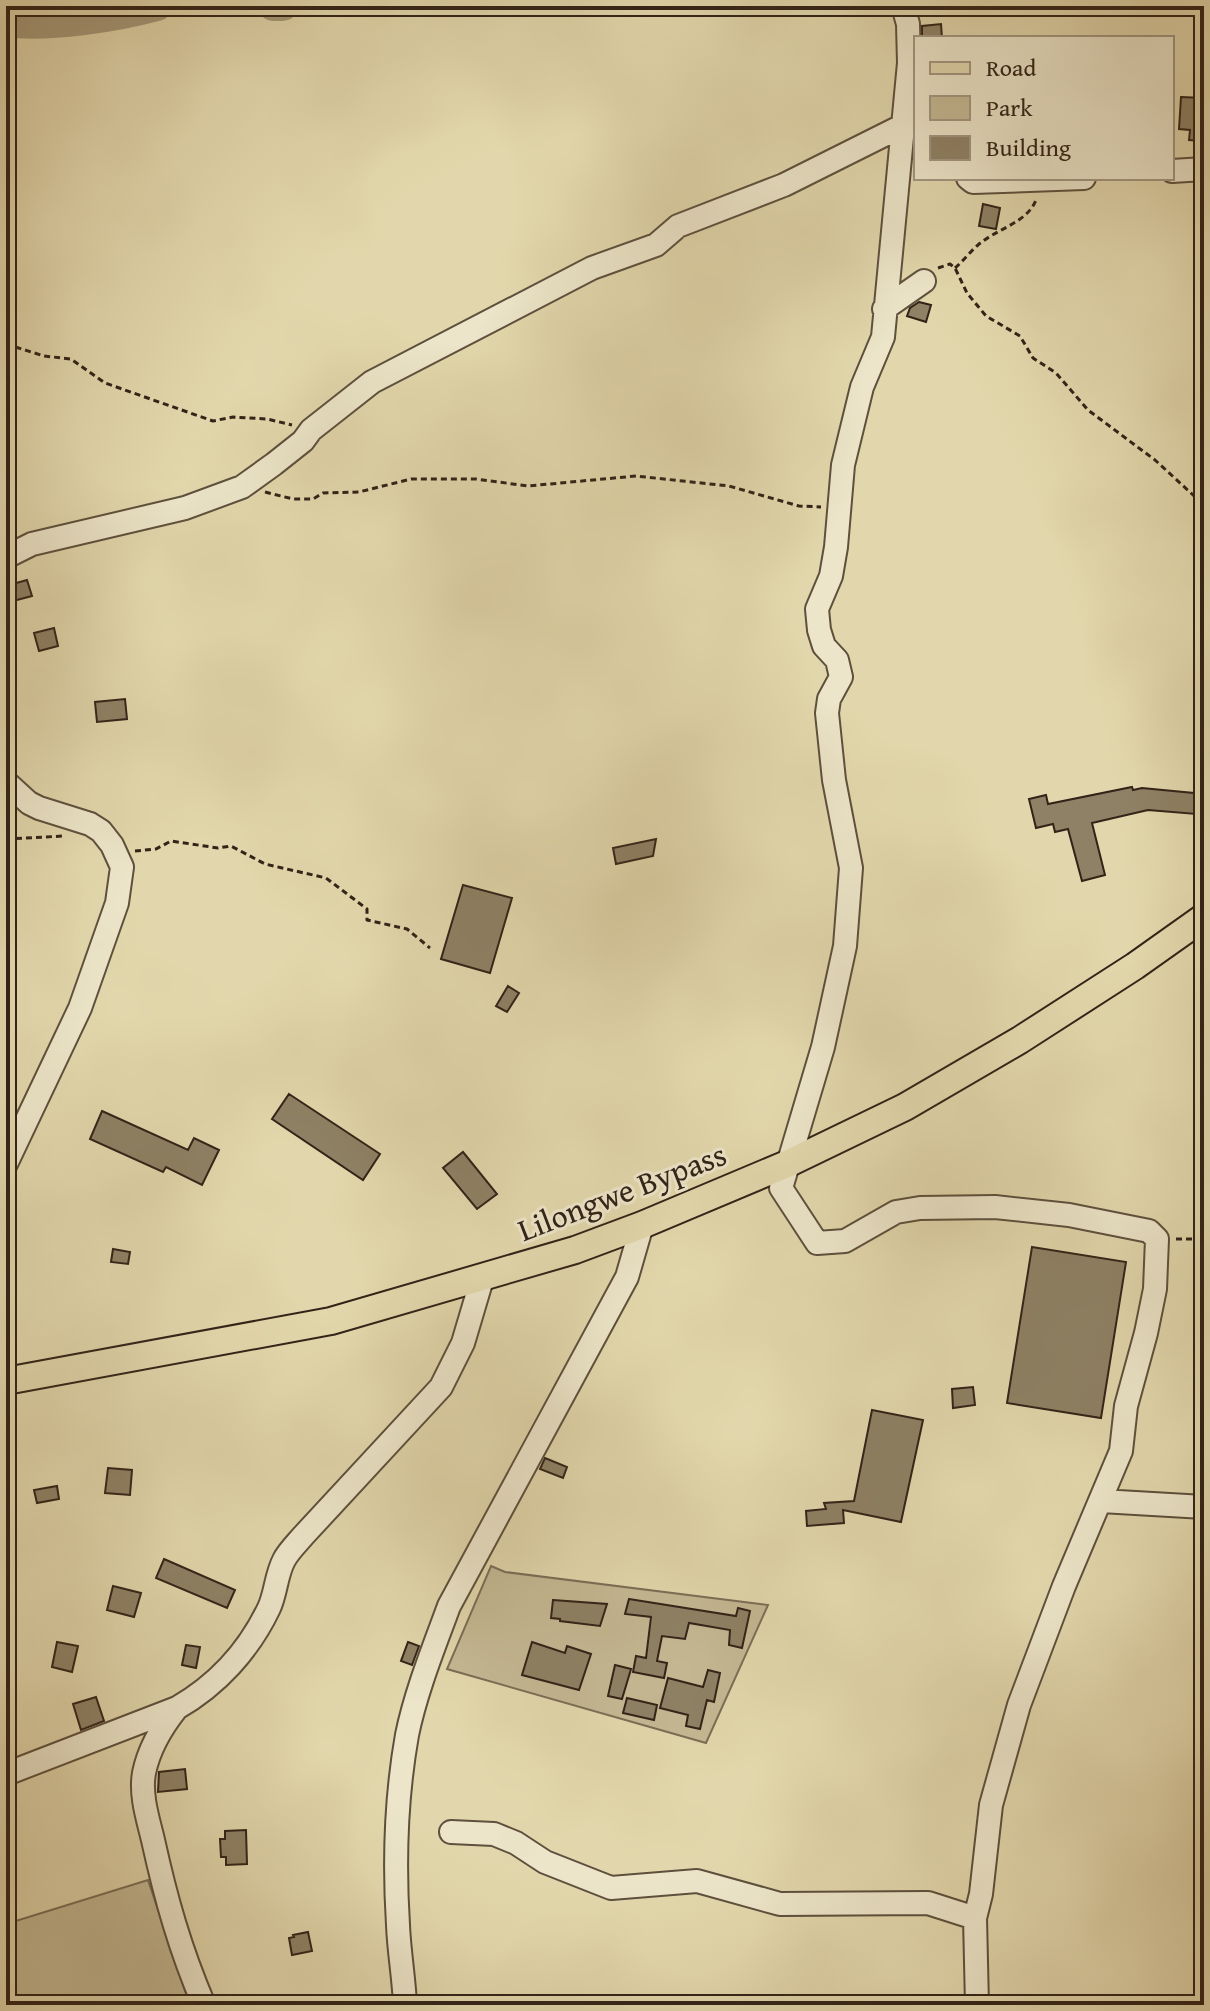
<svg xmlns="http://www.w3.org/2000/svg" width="1210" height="2011" font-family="'Gentium Book Plus',serif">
<rect width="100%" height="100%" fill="#e2d7ac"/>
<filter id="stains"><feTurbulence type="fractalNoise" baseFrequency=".0025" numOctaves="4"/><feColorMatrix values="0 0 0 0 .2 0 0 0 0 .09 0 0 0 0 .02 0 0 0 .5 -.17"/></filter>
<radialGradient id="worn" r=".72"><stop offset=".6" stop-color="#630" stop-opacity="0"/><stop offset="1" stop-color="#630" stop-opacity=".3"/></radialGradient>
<!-- green -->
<path fill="#c4b893" stroke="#7b6e56" stroke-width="2" d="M491 1566 505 1572 768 1605 706 1743 447 1669Z
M148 1880 190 2005H6V1924Z"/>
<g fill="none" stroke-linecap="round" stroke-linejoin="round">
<!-- river -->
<path stroke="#a69a7a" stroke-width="30" d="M273 6H283
M6 22C48 28 116 17 157 6"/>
</g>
<!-- building -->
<path fill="#8e8165" stroke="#322318" stroke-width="2" d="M941 24 942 38H922V26Z
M1181 97 1204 98 1203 141 1189 140 1190 130 1179 129Z
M983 204 1000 208 996 229 979 226Z
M919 302 931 305 926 322 907 316 910 308Z
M27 580 32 596 13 601 9 585Z
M54 628 58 646 39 651 34 633Z
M125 699 127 719 97 722 95 702Z
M1132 787 1133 790 1142 788 1204 794V809H1195L1196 814 1148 810 1092 823 1105 875 1082 881 1068 829 1055 832 1053 824 1036 828 1029 799 1046 795 1048 804Z
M656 839 653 856 616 864 613 848Z
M463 885 512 898 490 973 441 959Z
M508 986 519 993 507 1012 496 1006Z
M289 1094 380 1154 363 1180 272 1119Z
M102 1111 188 1150 194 1138 219 1150 202 1185 166 1167 163 1172 90 1139Z
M463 1152 497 1194 477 1209 443 1168Z
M1032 1247 1126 1262 1101 1418 1007 1403Z
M113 1249 130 1252 128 1264 111 1262Z
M973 1387 975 1405 953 1408 952 1389Z
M872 1410 923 1420 901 1522 843 1510 844 1523 807 1526 806 1511 826 1509 824 1503 854 1501Z
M545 1458 567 1467 563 1478 540 1469Z
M108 1468 132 1470 130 1495 105 1493Z
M57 1486 59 1499 37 1503 34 1490Z
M164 1559 235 1590 227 1608 156 1578Z
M113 1586 141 1593 134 1617 107 1610Z
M629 1599 736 1616 738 1608 750 1611 742 1648 729 1645 730 1630 689 1623 685 1639 662 1636 657 1661 667 1663 664 1678 633 1672 636 1656 646 1658 651 1617 625 1614Z
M553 1600 607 1604 600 1626 560 1621V1619L551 1618Z
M57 1642 78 1646 72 1672 52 1667Z
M408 1642 419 1646 412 1665 401 1661Z
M532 1642 565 1653 567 1646 591 1654 579 1690 522 1675Z
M186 1645 200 1647 196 1668 182 1665Z
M615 1665 631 1669 622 1699 608 1696Z
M708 1670 720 1673 714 1702 707 1700 700 1729 686 1726 688 1715 660 1708 668 1678 703 1687Z
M96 1697 104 1721 81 1730 73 1704Z
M627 1698 657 1705 654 1720 623 1713Z
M185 1769 187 1789 158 1792 159 1772Z
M246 1830 247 1864 226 1865V1857H221L220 1839H225V1831Z
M308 1932 312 1951 292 1955 289 1938 294 1937 293 1935Z"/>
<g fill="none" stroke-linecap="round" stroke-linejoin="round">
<!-- minor casing -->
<g stroke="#5e503d" stroke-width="26">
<path id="minor" d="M903 6 908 24 909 63 883 337 862 387 843 465 836 547 831 576 817 609 819 630 824 646 837 660 841 677 829 699 827 713 834 780 851 868 845 946 823 1047 781 1188 817 1243 845 1241 896 1212 920 1208 995 1207 1069 1215 1149 1231 1157 1239 1155 1289 1146 1333 1126 1406 1121 1451 1064 1586 1019 1705 991 1805 981 1894 975 1918 977 2005
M1172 171 1204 169
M968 178 973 182 1084 178
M884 309 924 281
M6 557 32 544 185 508 242 487 274 464 303 441 311 430 372 382 592 268 656 245 678 226 784 185 902 126
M6 782 29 803 39 808 90 824 101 831 112 845 122 867 117 903 80 1008 6 1164
M1101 1501 1204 1507
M177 1708C161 1728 149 1748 144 1773 140 1795 148 1819 153 1840 166 1899 180 1949 204 2005
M6 1774 177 1708C217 1685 249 1650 269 1608 276 1593 276 1575 284 1560 288 1552 297 1543 303 1536L441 1387 463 1343 482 1279
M451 1832 494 1834 516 1843 545 1862 611 1888 697 1881 780 1904 928 1903 975 1918
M405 2005C404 1978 399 1952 398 1925 394 1862 396 1797 407 1735 416 1691 434 1647 449 1606L627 1277 642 1225"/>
</g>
<!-- major casing -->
<g stroke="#322318" stroke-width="30">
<path id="major" d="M6 1381 331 1321 575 1250 642 1225 787 1164 905 1107 1020 1040 1135 966 1204 917"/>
</g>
<!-- path -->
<path stroke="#322318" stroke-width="3" stroke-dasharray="6 4" stroke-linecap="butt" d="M938 268 950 264 955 268 967 293 986 316 1020 336 1033 358 1056 373 1088 410 1155 460 1204 505
M955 268C963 261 970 252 978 245 996 229 1027 223 1036 200
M6 344 44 356 71 359 105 383 213 421 233 417 267 419 292 425
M265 492 293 499H313L323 493 359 492 411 479H476L528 486 636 476 729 486 799 506 821 507
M6 839 64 836
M135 851 156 849 171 841 218 848 231 846 265 864 326 878 367 909V920L407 929 430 948
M1176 1239H1204"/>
<!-- minor -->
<use href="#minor" stroke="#ece5c9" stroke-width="22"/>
<!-- major -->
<use href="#major" stroke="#e2d7ac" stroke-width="26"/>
</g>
<g text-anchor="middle" stroke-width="6" stroke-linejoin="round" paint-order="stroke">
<!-- street labels -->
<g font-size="32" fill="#322318" stroke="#ece5c9">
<text transform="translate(622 1192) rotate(-21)" y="11">Lilongwe Bypass</text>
</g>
</g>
<!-- margin -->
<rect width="1210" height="2011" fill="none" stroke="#e2d7ac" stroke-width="32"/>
<rect x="8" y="8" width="1194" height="1995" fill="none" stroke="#322318" stroke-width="4"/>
<rect x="16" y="16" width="1178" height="1979" fill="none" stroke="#322318" stroke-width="2"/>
<!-- legend -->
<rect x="914" y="36" width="260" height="144" fill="#ece5c9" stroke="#a29782" stroke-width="2"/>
<rect x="930" y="62" width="40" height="12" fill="#e2d7ac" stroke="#a29782" stroke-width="2"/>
<text x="986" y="76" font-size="24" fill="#322318">Road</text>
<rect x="930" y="96" width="40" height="24" fill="#c4b893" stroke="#a29782" stroke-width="2"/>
<text x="986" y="116" font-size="24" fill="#322318">Park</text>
<rect x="930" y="136" width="40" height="24" fill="#8e8165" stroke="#a29782" stroke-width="2"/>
<text x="986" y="156" font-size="24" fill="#322318">Building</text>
<rect width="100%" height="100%" filter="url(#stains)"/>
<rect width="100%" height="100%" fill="url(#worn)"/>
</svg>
